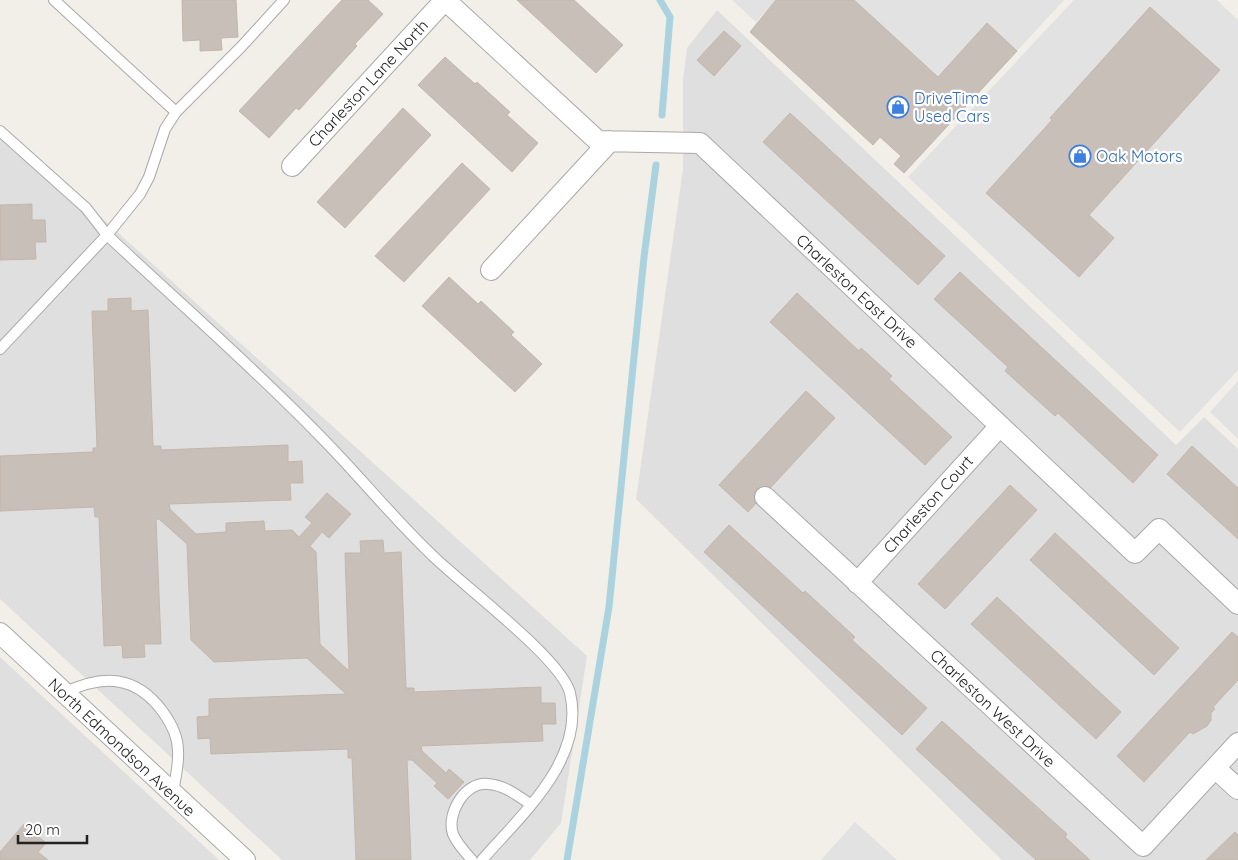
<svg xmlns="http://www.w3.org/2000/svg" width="1238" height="860" font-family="Quicksand,sans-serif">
<rect width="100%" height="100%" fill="#f2efe9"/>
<!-- residential -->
<path fill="#e0dfdf" d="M717 10 1176 445 1204 417 1238 449V860H1002L636 499 683 169V80L687 48Z
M0 126 587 656 561 823 530 860H282L0 599Z
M0 657 219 860H0Z"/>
<!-- parking -->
<path fill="#e2e2e2" d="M732 0H776L756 22Z
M854 0H1064L1017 51 987 23 938 77Z
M1074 0H1217L1238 20V370L1180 432 908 177Z
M1238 381V439L1210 412Z
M855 822 897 860H821Z"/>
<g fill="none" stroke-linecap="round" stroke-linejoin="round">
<!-- stream -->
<path stroke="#aad3df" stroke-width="7" d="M660 0 670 17 662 115
M567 860 609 607 644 257 656 165"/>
</g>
<!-- building -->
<path fill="#c7bfb8" stroke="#c4b6ab" d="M182 0H236L238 37 221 38 222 50 200 51V40L183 41Z
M342 0H368L383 14 355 44 357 46 299 110 296 108 269 138 239 111Z
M517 0H574L623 45 596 73Z
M776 0H854L938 77 987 23 1017 51 904 173 894 164 901 156 880 137 873 145 750 32Z
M1150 7 1220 70 1089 215 1114 238 1079 277 986 193 1052 120 1050 118Z
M724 31 741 46 714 76 697 60Z
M445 57 475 84 477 82 510 112 507 115 538 143 512 172 418 85Z
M403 108 431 135 345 228 317 202Z
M790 113 945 256 918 285 763 142Z
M462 163 490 189 404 282 375 256Z
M32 204V220H45L46 242H35L36 259 0 260V205Z
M960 272 1158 455 1133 483 1058 413 1055 416 1005 371 1008 367 934 299Z
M449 277 478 304 481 301 514 332 511 335 542 364 515 392 422 306Z
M797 293 859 351 861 348 892 376 889 379 952 437 925 465 770 322Z
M131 298V311L148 310 153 446H161V450L288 445V462L302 461 303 483H290L291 500 169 504 170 509 196 534 226 532V523L264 521 265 531 292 530 299 537 312 523 305 517 327 493 351 514 329 538 322 532 310 546 316 552 320 644 349 671 345 553H361L360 541 383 540 384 553 401 552 406 688H414V692L541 687V703H555L556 724H542L543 741 421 746 422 751 446 773 449 769 464 782 448 799 434 786 437 783 412 760H407L411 860H356L352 758H348V749L211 754 210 738 198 739 197 717 209 716V699L346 694 307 658 214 662 191 640 187 544 159 519H156L161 644H144L145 657 123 658 122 645 104 646 99 517H95L94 507 0 511V456L93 452V448H97L92 311H108V299Z
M806 391 835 418 748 512 719 485Z
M1192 446 1238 488V539L1167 474Z
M1010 485 1037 510 945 609 918 584Z
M729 525 803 593 805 591 855 637 852 640 927 708 902 735 704 552Z
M1055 533 1179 648 1154 675 1030 560Z
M997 597 1121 712 1096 739 971 624Z
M1232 632 1238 637V680L1213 707 1215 709 1211 713V720L1207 726 1193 734 1190 732 1144 782 1117 756Z
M942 721 1067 834 1065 837 1090 860H1036L916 749Z
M24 824 46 843 38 852 48 860H0V852Z
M1235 832 1238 835V860H1206Z"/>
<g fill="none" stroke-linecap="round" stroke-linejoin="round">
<!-- lane casing -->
<g stroke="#a9a9a9" stroke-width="12">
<path id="lane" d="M176 112 242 46 284 0
M0 131 86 208 107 235C177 301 251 365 318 434 357 473 392 517 432 555 461 584 562 659 570 693 586 759 521 815 482 860
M0 349 107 235 140 194 149 177 165 129 176 112 54 0
M64 693C103 674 136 675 163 712 171 723 178 736 178 751 179 765 175 779 173 793
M472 860C465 852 457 844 453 834 446 814 465 781 488 784 504 785 517 795 530 804"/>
</g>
<!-- street casing -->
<g stroke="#a9a9a9" stroke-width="22">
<path id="street" d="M445 0 598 141 700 143 1135 553 1159 529 1238 604
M292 166 445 0
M491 270 610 141
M765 497 1143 846 1238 743
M857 583 1000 426
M0 633 245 860
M1215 768 1238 789"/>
</g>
<!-- lane -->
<use href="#lane" stroke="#fff" stroke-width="10"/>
<!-- street -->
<use href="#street" stroke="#fff" stroke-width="20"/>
</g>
<!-- icons -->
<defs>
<g id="shop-ring" transform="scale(1.125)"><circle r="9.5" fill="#fff" stroke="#3f7fe0" stroke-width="1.5"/><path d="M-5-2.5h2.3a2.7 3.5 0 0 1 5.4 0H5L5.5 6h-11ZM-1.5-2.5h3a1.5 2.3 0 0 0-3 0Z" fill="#3f7fe0"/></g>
</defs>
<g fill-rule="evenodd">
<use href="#shop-ring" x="898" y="107"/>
<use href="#shop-ring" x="1080" y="156"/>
</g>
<g text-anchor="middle" stroke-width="4.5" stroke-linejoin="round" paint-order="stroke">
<!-- street labels -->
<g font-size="16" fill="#222" stroke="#fff">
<text transform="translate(368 83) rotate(-47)" y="6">Charleston Lane North</text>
<text transform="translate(857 291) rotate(43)" y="6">Charleston East Drive</text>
<text transform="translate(928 504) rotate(-48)" y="6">Charleston Court</text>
<text transform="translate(993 708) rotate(43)" y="6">Charleston West Drive</text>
<text transform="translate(122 747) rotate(43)" y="6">North Edmondson Avenue</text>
</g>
<!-- shop labels -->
<g font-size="16" fill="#366cbe" stroke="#fff" text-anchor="start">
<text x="914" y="104">DriveTime<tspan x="914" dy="18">Used Cars</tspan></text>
<text x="1096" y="162">Oak Motors</text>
</g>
</g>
<!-- scale -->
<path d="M18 835v8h69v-8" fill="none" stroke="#222222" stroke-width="2.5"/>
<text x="25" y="835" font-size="15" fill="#222222" stroke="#ffffff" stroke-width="4" paint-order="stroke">20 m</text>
</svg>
